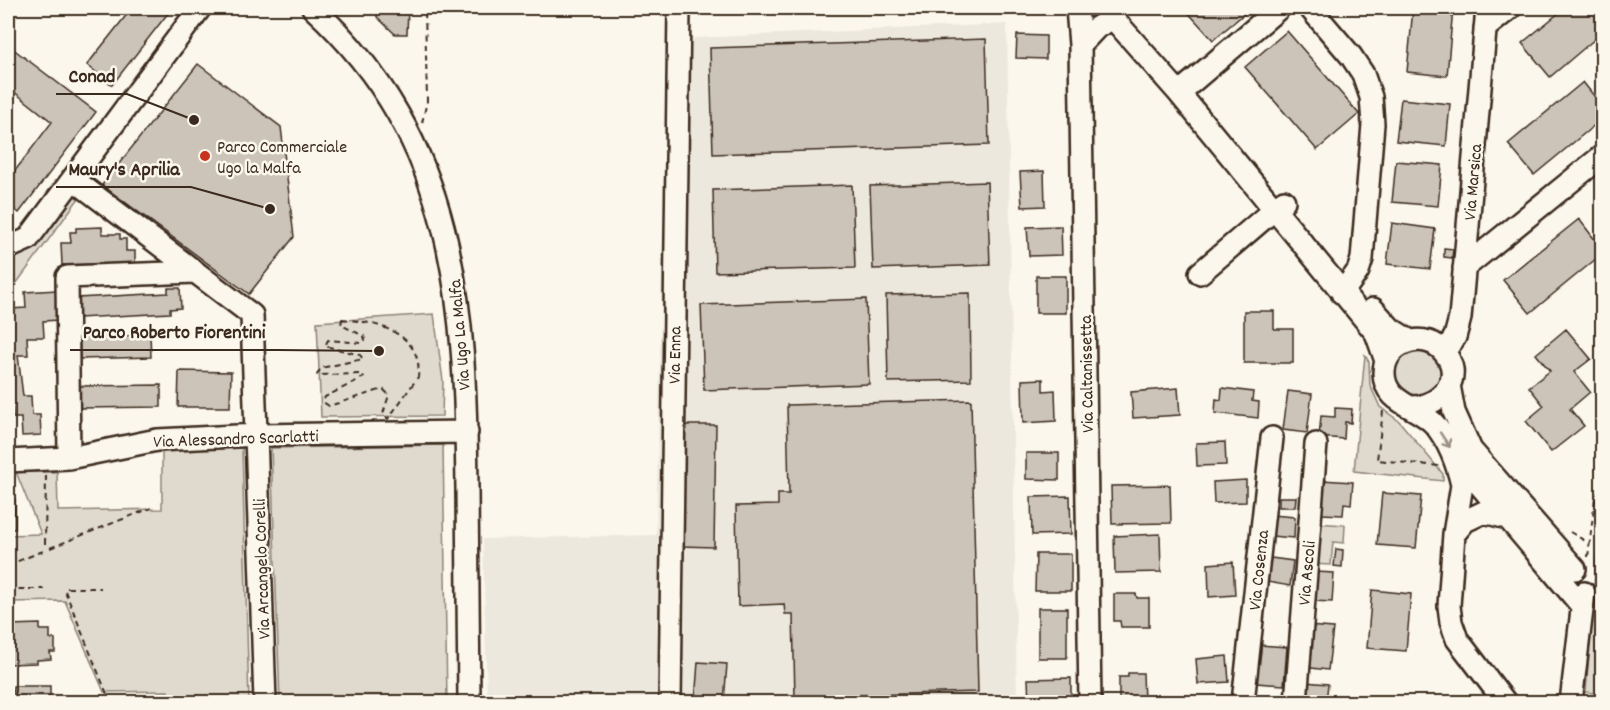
<svg xmlns="http://www.w3.org/2000/svg" width="1610" height="710" font-family="Dekko,sans-serif">
<rect width="100%" height="100%" fill="#fbf7ec"/>
<filter id="ink" filterUnits="userSpaceOnUse"><feTurbulence type="fractalNoise" baseFrequency=".0167" numOctaves="2"/><feDisplacementMap in="SourceGraphic" scale="12" xChannelSelector="R" yChannelSelector="G"/><feConvolveMatrix kernelMatrix="1 2 1 2 8 2 1 2 1" color-interpolation-filters="sRGB"/></filter>
<g filter="url(#ink)">
<!-- built -->
<path fill="#ede8dd" d="M1007 24 1017 702H487L483 539 656 535 667 39Z"/>
<!-- green -->
<path fill="#dfd9ce" stroke="#8d8276" stroke-width="1.5" d="M69 192 79 198 8 295V255Z
M434 314 443 381 442 416 321 417 317 322Z
M1412 346 1439 356 1444 383 1421 401 1395 390 1392 364Z
M1365 355 1369 362 1370 385 1380 407 1399 421 1443 474V481L1354 471Z
M443 445 447 702H280L271 448Z
M242 448 249 702H169L168 691 104 692 65 601 8 602V535L41 534 16 472H57L58 511 162 509V449Z
M1602 483V694L1586 692Z
M1315 523 1345 525 1344 543 1333 542 1331 565 1311 564Z"/>
<!-- building -->
<path fill="#ccc4b9" stroke="#3b2a1e" stroke-width="1.5" d="M132 8H172L112 85 87 65Z
M377 8H408L407 34H395L377 17Z
M1184 8H1251L1213 40Z
M1413 8H1453L1447 76 1407 72Z
M1565 8H1602V33L1550 77 1522 43Z
M1287 31 1359 114 1317 150 1245 67Z
M1017 35 1046 36V59L1016 58Z
M986 39 989 145 713 154 710 48Z
M8 45 96 112 19 213 8 204V180L52 122 8 87Z
M198 64 281 127 294 237 249 294 102 185Z
M1583 82 1602 106V119L1534 175 1508 144Z
M1401 99 1450 104 1446 146 1396 141Z
M1396 161 1442 165 1438 206 1392 202Z
M1044 171 1045 206 1022 207 1020 172Z
M987 182 990 265 873 269 870 186Z
M852 185 855 268 715 272 713 190Z
M1579 219 1602 249V254L1530 313 1503 280Z
M1392 223 1435 229 1430 269 1387 264Z
M1061 226 1062 255 1029 256 1027 227Z
M102 227V234H120V239H126V251H135V263L62 265 61 243H71L70 232H76V228Z
M1444 248 1453 249 1452 258 1444 257Z
M1036 276H1066V313H1036Z
M168 288H180L181 308 170 309V313L78 318 77 298 168 293Z
M57 290 59 320 43 321 44 337H27L28 355H18L23 396H31L32 415H40L41 435 22 436 21 418H13L12 399H8V330H12L10 309 26 308 25 292Z
M970 293 971 380 888 382 886 295Z
M866 299 869 384 704 390 701 305Z
M1244 311H1274V329H1293V363H1244Z
M1566 329 1591 359 1574 372 1590 392 1570 409 1584 426 1551 452 1526 421 1544 406 1529 387 1550 371 1536 354Z
M150 335 151 357 80 359 79 337Z
M179 371 231 372 230 407H178Z
M1043 379V391L1055 390 1056 421 1023 423 1022 380Z
M161 385V407L79 408V386Z
M1178 388 1180 415 1133 418 1131 392Z
M1222 388 1253 392 1252 401 1259 402 1258 418 1215 413 1216 399 1221 400Z
M1288 391 1312 394 1307 433 1283 430Z
M971 400 978 692 795 697 793 614H785L784 604 738 606 736 506 778 505V494H789L787 405Z
M1335 408 1352 409 1351 423 1345 422 1344 439 1319 437 1321 416 1335 417Z
M684 425H716L714 547 681 546Z
M1225 442 1226 465 1197 466 1196 443Z
M1026 453H1059V480L1026 479Z
M1246 480V502L1214 503 1213 482Z
M1321 480 1353 482 1351 504 1344 503 1343 515 1322 514Z
M1170 485 1171 523 1112 524 1111 486Z
M1382 493 1421 496 1416 548 1377 545Z
M1070 496 1071 534 1032 535 1031 497Z
M1279 497H1296L1295 507H1279Z
M8 499H15V529H8Z
M1272 515 1295 517 1294 538 1271 536Z
M1160 534 1161 572 1115 573 1114 536Z
M1336 549 1343 550 1342 567 1334 566Z
M1036 554H1071V591H1035Z
M1271 558 1293 561 1290 586 1267 582Z
M1233 562 1235 595 1209 597 1208 564Z
M1316 572 1334 573 1332 602 1313 601Z
M1372 590 1411 594 1406 651 1367 648Z
M1114 594H1136L1137 598H1149V627H1121L1120 621H1114Z
M1038 608H1067V658H1038Z
M40 624V630H50V639H55V652H50L51 659 37 660V663L8 664V625Z
M1308 626 1333 628 1328 670 1303 667Z
M1260 645 1287 647 1284 685 1256 683Z
M1227 656 1229 682 1198 684 1196 659Z
M698 662 727 664 724 702H695Z
M1128 673H1143L1144 702H1119V677H1128Z
M1071 678V702H1029L1028 679Z
M1305 682 1328 684 1326 702H1303Z
M13 686H50V702H13Z
M1197 698 1221 699V702H1197Z"/>
<g fill="none" stroke-linecap="round" stroke-linejoin="round">
<!-- minor casing -->
<g stroke="#3b2a1e" stroke-width="26">
<path id="minor" d="M313 8C458 142 465 304 467 489 468 560 468 631 469 702
M1077 8 1080 45 1090 702
M1104 8 1179 93 1376 333 1386 361
M1310 8 1351 56 1363 74 1371 97 1373 124 1362 259 1358 271 1342 293
M1485 28 1510 8
M1080 45 1096 28 1113 18
M1179 93 1279 8
M73 179 252 315 265 702
M8 248 28 239 200 8
M1464 268 1602 156
M1200 273 1284 201
M1373 309 1391 329 1410 341
M1444 352 1455 337 1460 318 1487 8
M1449 385 1454 412 1471 450V463L1462 485 1454 534 1449 606 1451 622 1457 639 1505 702
M1410 407C1442 408 1468 375 1441 349 1421 330 1384 344 1384 373 1384 404 1420 406 1436 426 1450 444 1457 463 1462 485
M1471 450 1575 569
M69 458 67 277 195 272
M8 461 69 458 157 440 257 435 467 432
M1468 471 1582 606
M1454 534 1465 521 1484 512 1507 518
M670 702 679 8
M1243 702 1272 438
M1296 702 1316 444
M1571 702 1584 593"/>
</g>
<!-- path -->
<path stroke="#3b2a1e" stroke-width="2" stroke-dasharray="6 4.5" stroke-linecap="butt" d="M422 123 427 101 425 8
M342 319C376 322 424 333 418 377L388 419 383 414 389 395 383 389 329 406 323 402 325 397 364 377 361 374 317 375 321 368 363 359 360 355 325 346 328 340 362 343 365 340 364 336 341 325Z
M1383 411 1377 460 1439 466
M1570 532 1589 543
M45 544 46 475
M50 548 151 508
M1588 557 1595 498 1602 488
M8 565 43 551
M67 588H101
M8 589H44
M65 591 107 694"/>
<!-- minor -->
<use href="#minor" stroke="#fbf7ec" stroke-width="21"/>
</g>
<!-- one-way arrows -->
<defs><path id="oneway-shaft" d="M-6 0H5M1.5-3L5.5 0L1.5 3" fill="none" stroke-width="1.6" stroke-linecap="round" stroke-linejoin="round" transform="scale(1.5)"/></defs>
<use stroke="#9b9085" href="#oneway-shaft" transform="translate(1445 440) rotate(56)"/>
</g>
<!-- markers -->
<circle fill="#c8321e" stroke="#fbf7ec" stroke-width="2" cx="205" cy="156" r="6"/>
<g text-anchor="middle" stroke-width="5" stroke-linejoin="round" paint-order="stroke">
<!-- poi labels -->
<g font-size="18" fill="#3b2a1e" stroke="#fbf7ec" text-anchor="start">
<text x="217" y="152">Parco Commerciale<tspan x="217" dy="21">Ugo la Malfa</tspan></text>
</g>
<!-- street labels -->
<g font-size="18" fill="#3b2a1e" stroke="#fbf7ec">
<text transform="translate(1472 182) rotate(-85)" y="6">Via Marsica</text>
<text transform="translate(459 335) rotate(-95)" y="6">Via Ugo La Malfa</text>
<text transform="translate(674 355) rotate(-89)" y="6">Via Enna</text>
<text transform="translate(1086 374) rotate(-91)" y="6">Via Caltanissetta</text>
<text transform="translate(236 438) rotate(-2)" y="6">Via Alessandro Scarlatti</text>
<text transform="translate(261 569) rotate(-92)" y="6">Via Arcangelo Corelli</text>
<text transform="translate(1258 570) rotate(-84)" y="6">Via Cosenza</text>
<text transform="translate(1306 573) rotate(-85)" y="6">Via Ascoli</text>
</g>
</g>
<!-- callouts -->
<path fill="none" stroke="#3b2a1e" stroke-width="2" d="M194 120L127 94H56M270 209L191 187H56M379 351L277 350H70"/>
<g fill="#3b2a1e" stroke="#fbf7ec" stroke-width="2">
<circle cx="194" cy="120" r="6"/>
<circle cx="270" cy="209" r="6"/>
<circle cx="379" cy="351" r="6"/>
</g>
<g font-size="20" text-anchor="middle" font-weight="bold" fill="#3b2a1e" stroke="#fbf7ec" stroke-width="5" stroke-linejoin="round" paint-order="stroke">
<text x="92" y="82">Conad</text>
<text x="124" y="175">Maury's Aprilia</text>
<text x="174" y="338">Parco Roberto Fiorentini</text>
</g>
<!-- margin -->
<rect width="1610" height="710" fill="none" stroke="#fbf7ec" stroke-width="30"/>
<rect x="15" y="15" width="1580" height="680" fill="none" stroke="#3b2a1e" stroke-width="2" filter="url(#ink)"/>
</svg>
